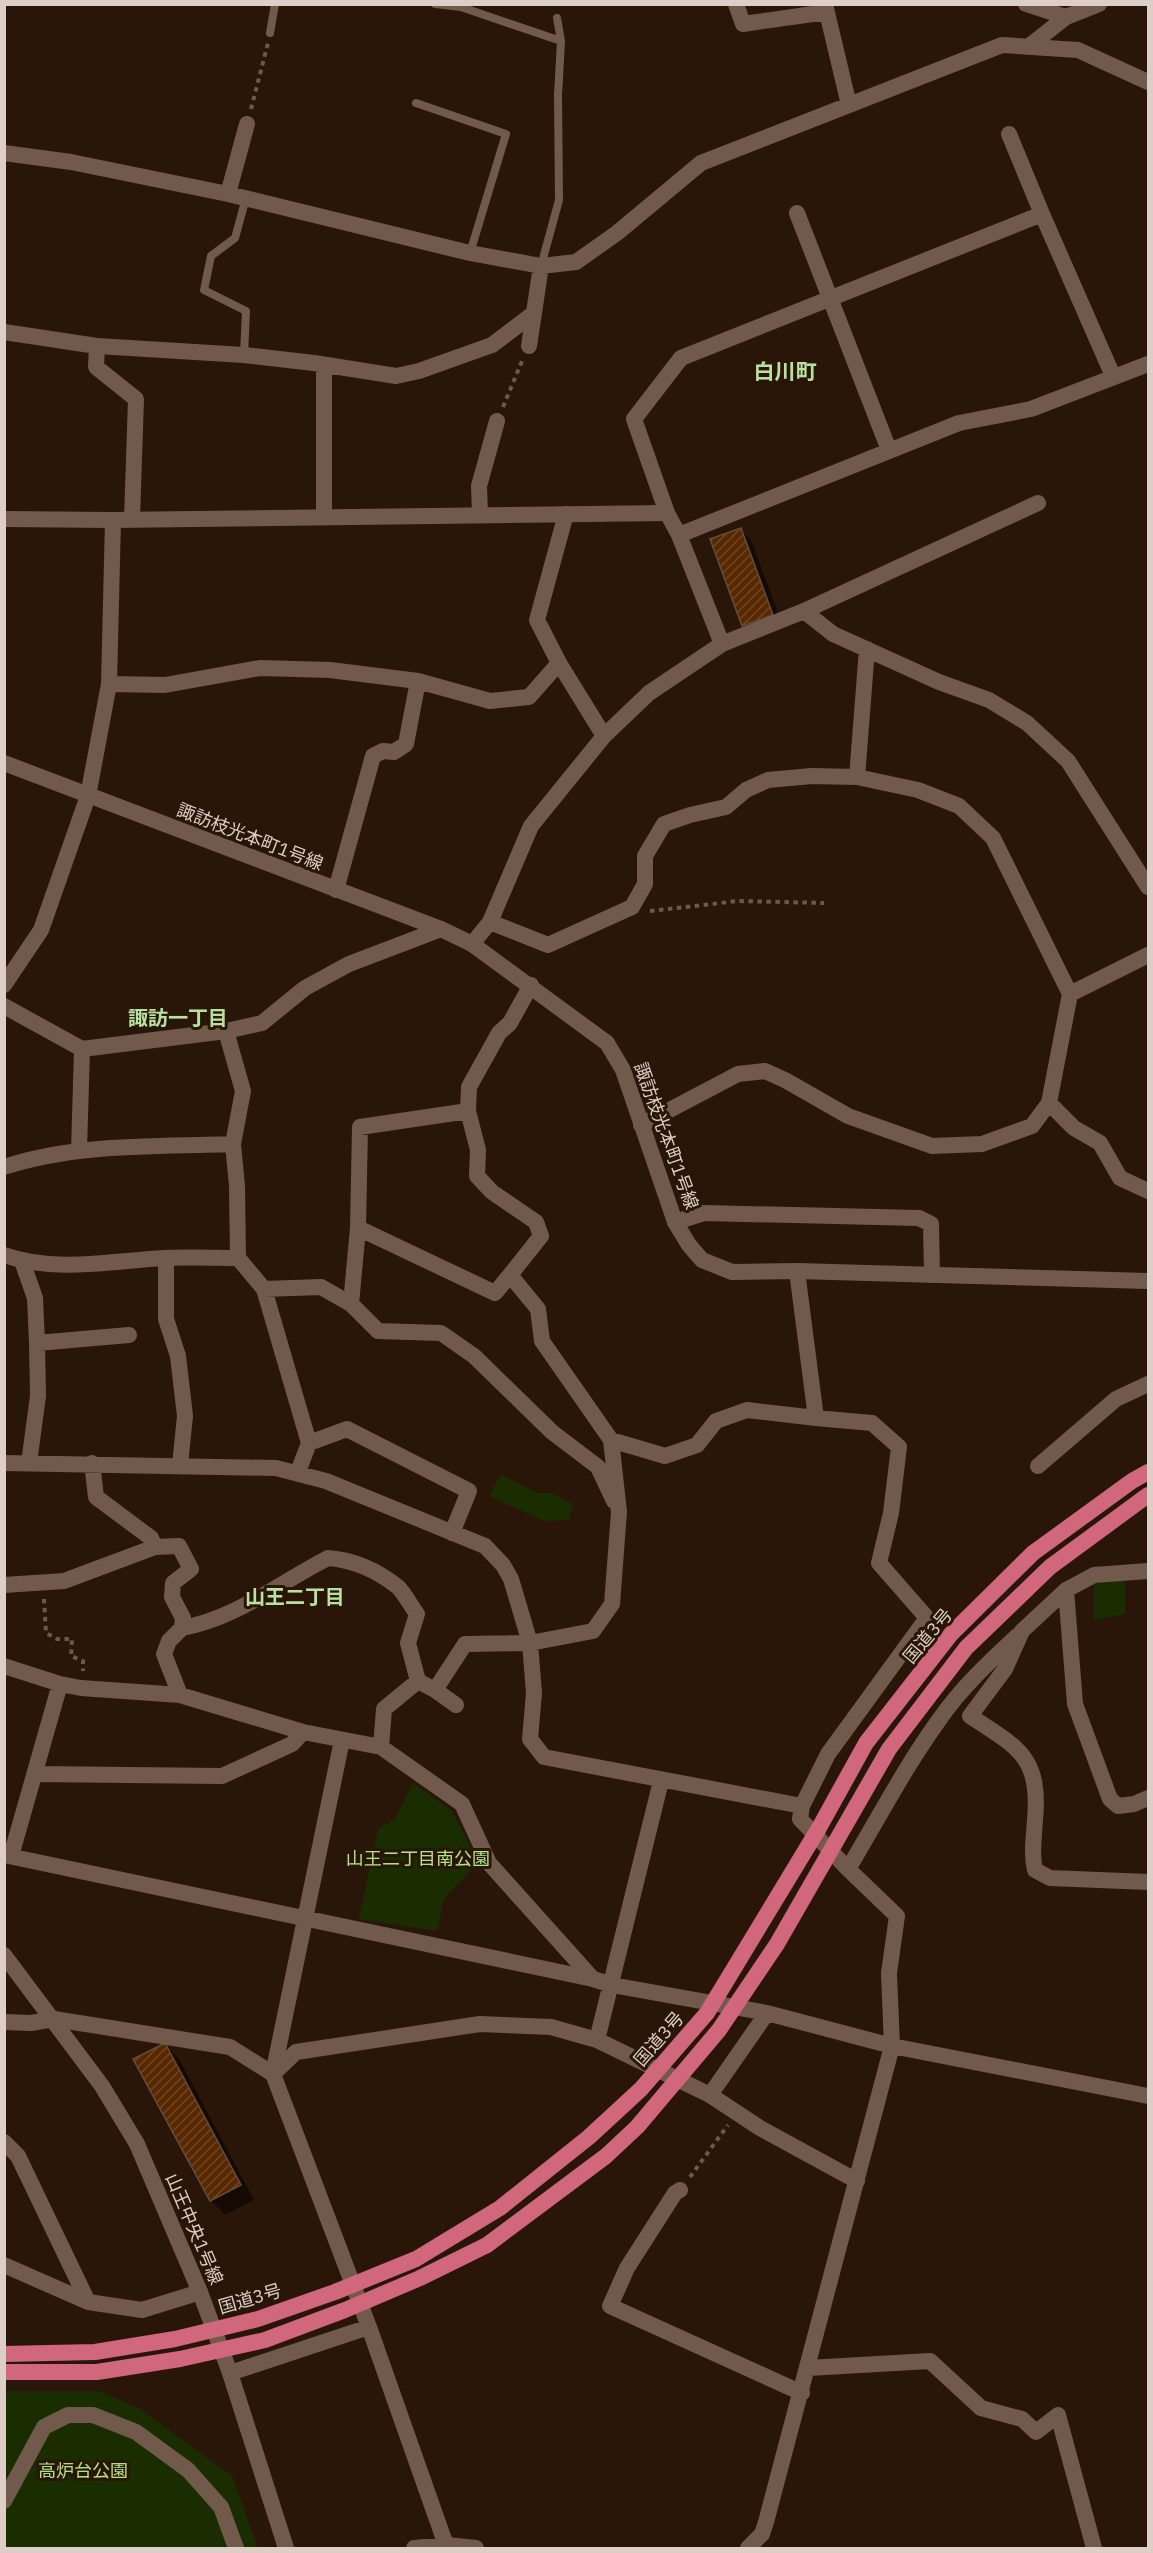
<svg xmlns="http://www.w3.org/2000/svg" width="1153" height="2553" font-family="'IBM Plex Sans','Noto Sans JP',sans-serif">
<defs>
<pattern id="building-hatch" width="6" height="6" patternUnits="userSpaceOnUse" patternTransform="scale(1.5)"><rect width="6" height="6" fill="#582800"/><path d="M-1 1l2-2M0 6l6-6M5 7l2-2" fill="none" stroke="#704624"/></pattern>
</defs>
<rect width="100%" height="100%" fill="#291609"/>
<!-- green -->
<path fill="#192d01" d="M501 1474 537 1493H551L573 1504 569 1520 545 1521 489 1496Z
M1125 1580V1614L1094 1620V1583Z
M413 1783 451 1810 479 1862 444 1899 437 1931 359 1919 378 1829 394 1820Z
M5 2391H99L139 2408 232 2476 258 2548H5Z"/>
<!-- shadow -->
<path fill="#0007" d="M740 529 751 540 783 626 754 636 744 625Z
M164 2044 179 2059 254 2200 225 2215 211 2200Z"/>
<!-- building -->
<path fill="url(#building-hatch)" stroke="#634d3e" stroke-width="1.5" d="M741 528 773 615 742 626 710 539Z
M165 2043 241 2185 210 2201 133 2059Z"/>
<g fill="none" stroke-linecap="round" stroke-linejoin="round">
<!-- path -->
<path stroke="#6a594e" stroke-width="4" stroke-dasharray="4.5 4.5" stroke-linecap="butt" d="M251 109 268 43
M503 407 522 361
M650 911 738 901 824 903
M44 1599 46 1633 57 1639H72L71 1656 83 1661V1671
M690 2177 728 2125"/>
<!-- service -->
<path stroke="#715a4c" stroke-width="8" d="M435 4 461 7 561 41
M270 33 275 4
M416 103 506 134 470 253
M541 266 559 200 558 95 561 41 557 18
M244 355 246 311 204 290 211 256 235 238 246 198"/>
<!-- minor -->
<path stroke="#715a4c" stroke-width="16" d="M736 4 743 24 827 12
M825 4 849 105
M1026 4 1066 17
M1028 47 1066 17 1099 4
M1009 134 1042 214
M4 153 71 162 228 194 470 253 541 266 576 262 617 233 701 163 1002 45 1078 50 1148 82
M228 194 247 124
M797 213 889 450
M4 332 97 346 244 355 314 363 396 376 419 371 492 345 533 314
M97 346 96 367 136 399 132 519
M529 346 541 266
M324 365V516
M480 514 479 486 497 421
M566 514 537 620 559 663 604 736
M679 535 959 423 1031 409 1148 364
M804 611 1038 503
M722 644 679 535 667 513 634 419 681 358 1042 214 1113 376
M109 684 165 685 260 668 330 670 418 681 490 701 529 697 559 663
M857 777 867 649
M336 890 373 756 383 751 394 752 406 744 418 681
M490 922 548 945 632 907 645 884V856L664 824 690 815 726 807 746 790 768 780 812 776 857 777 918 790 959 806 993 838 1070 994 1049 1103 1032 1126 982 1144 932 1146 848 1116 785 1080 765 1071 738 1074 641 1125
M472 944 490 922 531 826 604 736 649 693 722 644 804 611 833 634 939 682 989 700 1027 723 1068 761 1148 887
M4 985 41 930 88 796 109 684 113 520
M1070 994 1148 955
M4 1006 82 1049 226 1031 262 1023 305 988 349 964 441 929
M226 1031 243 1091 233 1144 237 1186 238 1258 264 1289 309 1443 298 1472
M1049 1103 1074 1128 1100 1143 1120 1178 1148 1191
M79 1151 82 1049
M4 1167C76 1143 157 1147 233 1144
M675 1222 704 1213 919 1218 931 1224 932 1275
M358 1228 495 1293 510 1275
M4 1255C56 1273 111 1261 164 1258 189 1257 214 1258 238 1258
M166 1258V1319L178 1356 185 1416 180 1465
M22 1261 35 1298 37 1343 38 1396 29 1463
M264 1289 321 1287 351 1304 378 1331 441 1333 474 1356 552 1432 598 1467 614 1501
M351 1304 358 1228 360 1127 468 1111
M37 1343 129 1335
M611 1440 665 1456 697 1445 716 1421 747 1410 816 1418 797 1271
M309 1443 347 1429 469 1491 452 1533
M4 1463 276 1468 326 1481 485 1546 503 1565 511 1579 530 1643 534 1693 530 1739 544 1757 802 1806 828 1754 927 1618 879 1563 891 1513 899 1447 872 1423 816 1418
M92 1463 96 1497 151 1538 155 1547 179 1546 191 1569 173 1583 172 1597 183 1618 182 1628 169 1641 164 1654 180 1695
M1038 1466 1116 1399 1148 1384
M1148 1571 1094 1575 1066 1590 1022 1631 1005 1669 970 1716C1017 1747 1041 1756 1035 1820 1034 1837 1031 1854 1035 1870L1050 1878 1148 1882
M4 1585 64 1581 155 1547
M1066 1590 1075 1704 1110 1799 1118 1806 1134 1804 1148 1798
M182 1628C235 1619 281 1582 328 1558 353 1560 378 1571 398 1587 405 1594 411 1606 417 1614L408 1643 418 1681
M4 1666 60 1684 81 1688 180 1695 303 1732 381 1747 462 1804 489 1863 593 1979
M435 1690 456 1705
M342 1740 273 2074 369 2327
M381 1747 384 1709 418 1681 435 1690 465 1644 530 1643 593 1631 612 1604 619 1512 611 1440 542 1341 538 1309 510 1275 541 1236 536 1222 492 1192 477 1176 478 1150 468 1111 469 1087 499 1033 510 1023 531 985
M36 1774 222 1776 292 1744 303 1732
M802 1806 800 1819 848 1869C878 1819 905 1767 939 1720 961 1688 989 1662 1017 1636
M4 1855 593 1979 612 1985 767 2013 892 2046 1148 2096
M11 1856 60 1684
M4 2022 31 2023 54 2019 230 2047 273 2074
M597 2040 661 1781
M273 2074 296 2052 480 2024 551 2027 597 2040 710 2095 760 2128 857 2181
M710 2095 767 2013
M4 2142 18 2156 88 2302
M680 2190 675 2193 627 2268 610 2306 802 2393
M4 2265 88 2302 142 2310 200 2292
M808 2368 930 2361 981 2408 1022 2419 1036 2432 1058 2415 1094 2548
M230 2373 369 2327 447 2548
M4 2501 44 2427 68 2415H93L136 2432 188 2470 221 2507 236 2548
M414 2548 447 2545 476 2548
M748 2548 762 2534 766 2522 892 2046 889 1973 897 1916 848 1869"/>
<!-- tertiary -->
<path stroke="#715a4c" stroke-width="16" d="M4 519 113 520 667 513
M4 763 441 929 472 944 607 1043 623 1070 675 1222 689 1245 702 1260 732 1272 797 1271 1148 1281
M4 1955 102 2086 137 2144 200 2292 230 2373 286 2548"/>
<!-- trunk -->
<path stroke="#d1677d" stroke-width="16" d="M4 2354 95 2352 175 2339 258 2319 335 2292 416 2259 500 2208 589 2137 641 2089 707 2013 819 1828 866 1743 951 1634 1033 1553 1132 1481 1148 1472
M4 2372H97L180 2359 265 2340 345 2310 420 2278 487 2245 606 2156 637 2127 719 2030 777 1944 889 1749 966 1648 1050 1567 1148 1495"/>
</g>
<g text-anchor="middle" stroke-width="6" stroke-linejoin="round" paint-order="stroke">
<!-- street labels -->
<g font-size="18" fill="#ddcfc7" stroke="#291609">
<text transform="translate(250 837) rotate(21)" y="6">諏訪枝光本町1号線</text>
<text transform="translate(666 1136) rotate(70)" y="6">諏訪枝光本町1号線</text>
<text transform="translate(928 1636) rotate(-50)" y="6">国道3号</text>
<text transform="translate(659 2039) rotate(-49)" y="6">国道3号</text>
<text transform="translate(194 2229) rotate(67)" y="6">山王中央1号線</text>
<text transform="translate(250 2299) rotate(-16)" y="6">国道3号</text>
</g>
<!-- park labels -->
<g font-size="18" fill="#b0e381" stroke="#291609">
<text x="418" y="1865">山王二丁目南公園</text>
<text x="83" y="2477">高炉台公園</text>
</g>
<!-- neighbourhood labels -->
<g font-size="20" font-weight="bold" fill="#b8e29f" stroke="#291609">
<text x="178" y="1025">諏訪一丁目</text>
<text x="295" y="1604">山王二丁目</text>
</g>
<!-- quarter labels -->
<g font-size="21" font-weight="bold" fill="#b8e29f" stroke="#291609">
<text x="785" y="379">白川町</text>
</g>
</g>
<!-- border -->
<rect width="1153" height="2553" fill="none" stroke="#ddcfc7" stroke-width="12"/>
</svg>
